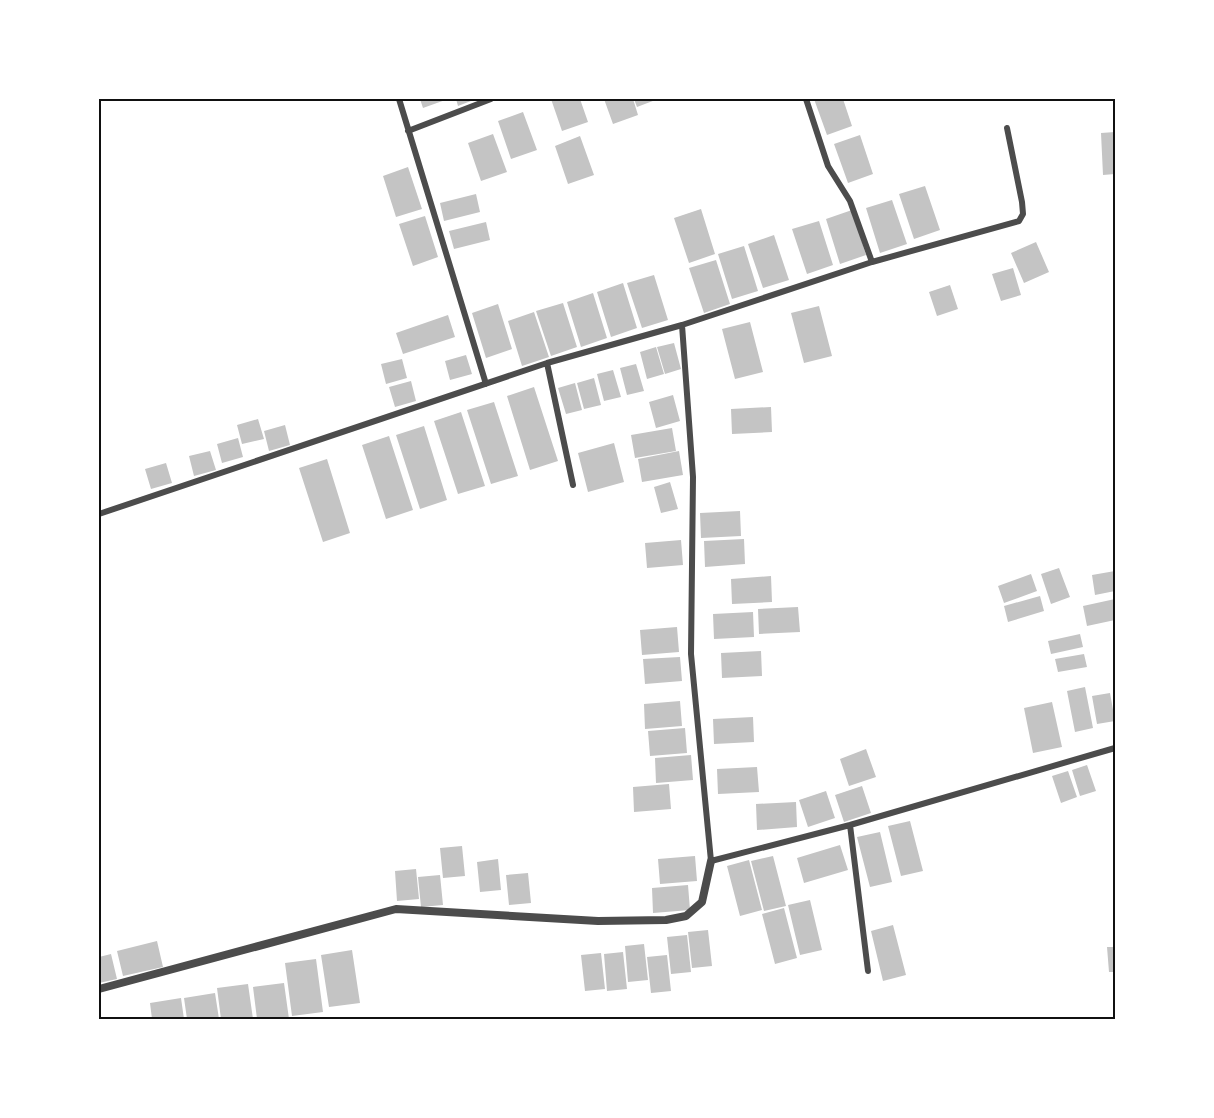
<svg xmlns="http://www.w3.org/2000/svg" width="1214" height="1118" font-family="Ubuntu,sans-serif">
<rect width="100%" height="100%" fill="#fff"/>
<!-- building -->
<path fill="#c4c4c4" d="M420 99H448L423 108Z
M456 99H476L458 106Z
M551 99H580L588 122 562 131Z
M604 99H633L638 115 613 124Z
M634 99H658L637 107Z
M814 99H843L852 126 827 135Z
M523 112 537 150 511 159 498 121Z
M1115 132V174L1103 175 1101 133Z
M493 134 507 172 481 181 468 143Z
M860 135 873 174 848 183 834 144Z
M580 136 594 175 568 184 555 146Z
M408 167 422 209 396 217 383 176Z
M925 186 940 230 914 239 899 194Z
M476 194 480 212 444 221 440 203Z
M892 200 907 244 880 253 866 208Z
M701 209 715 254 689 263 674 218Z
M852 210 866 255 840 264 826 219Z
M425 216 438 257 413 266 399 224Z
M819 221 833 265 807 274 792 229Z
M486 222 490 240 454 249 449 231Z
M774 235 789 280 763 288 748 244Z
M1036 242 1049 272 1024 283 1011 253Z
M744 246 758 291 732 299 718 254Z
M716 260 730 304 704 313 689 268Z
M1013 268 1021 295 1001 301 992 274Z
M654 275 668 320 642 328 627 283Z
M623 283 637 328 611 337 597 292Z
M950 285 958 309 937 316 929 292Z
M593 293 607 338 581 347 567 302Z
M563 303 577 347 551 356 536 311Z
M498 304 512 349 486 358 472 313Z
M819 306 832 356 804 363 791 313Z
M534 312 549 357 522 366 508 321Z
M448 315 455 337 403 354 396 333Z
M750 322 763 372 735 379 722 329Z
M674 343 681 369 665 374 657 347Z
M656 347 664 374 647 379 640 352Z
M466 355 472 374 450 380 445 361Z
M402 359 407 378 386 384 381 364Z
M636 364 644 391 627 395 620 368Z
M613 370 621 397 604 401 597 374Z
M594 378 601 405 584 409 577 383Z
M411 381 416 401 395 407 389 387Z
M575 383 582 410 566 414 558 388Z
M534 387 558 461 530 470 507 396Z
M673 395 680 421 656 428 649 402Z
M494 402 518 476 491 484 467 410Z
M771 407 772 432 732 434 731 409Z
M461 412 485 486 458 494 434 421Z
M258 419 264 439 242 444 237 425Z
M285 425 290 445 269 451 264 431Z
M424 426 447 500 420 509 396 435Z
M672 428 676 451 635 458 631 435Z
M389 436 413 510 386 519 362 445Z
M238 438 243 457 222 463 217 444Z
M614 443 624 482 588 492 578 453Z
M210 451 216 470 194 476 189 456Z
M679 451 683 475 642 482 638 459Z
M327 459 350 533 323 542 299 468Z
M166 463 172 483 151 489 145 469Z
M670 482 678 509 661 513 654 487Z
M740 511 741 536 701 538 700 513Z
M744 539 745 564 705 567 704 541Z
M681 540 683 565 647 568 645 543Z
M1059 568 1070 597 1051 604 1041 574Z
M1115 571V591L1095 595 1092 575Z
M1031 574 1037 591 1004 603 998 586Z
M771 576 772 602 732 604 731 579Z
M1040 596 1044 611 1008 622 1004 606Z
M1115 599V620L1087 626 1083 606Z
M798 607 800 632 759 634 758 609Z
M753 612 754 637 714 639 713 614Z
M677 627 679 652 642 655 640 630Z
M1080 634 1083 647 1051 654 1048 641Z
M761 651 762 676 722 678 721 653Z
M1084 654 1087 667 1058 672 1055 659Z
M680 657 682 681 645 684 643 659Z
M1085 687 1093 728 1075 732 1067 691Z
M1110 693 1115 721 1097 724 1092 696Z
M680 701 682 726 645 729 644 704Z
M1052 702 1062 747 1033 753 1024 708Z
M753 717 754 742 714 744 713 719Z
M685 728 687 753 650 756 648 731Z
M866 749 876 777 849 786 840 759Z
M691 755 693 780 656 783 655 758Z
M1087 765 1096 791 1080 796 1072 770Z
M757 767 759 792 718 794 717 769Z
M1068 771 1077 797 1061 803 1052 776Z
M669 784 671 809 634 812 633 787Z
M862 786 871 813 844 822 835 795Z
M826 791 835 818 808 827 799 800Z
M796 802 797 827 757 830 756 804Z
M910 821 923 871 901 876 888 826Z
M880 832 892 882 870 887 857 837Z
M840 845 848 870 804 883 797 858Z
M462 846 465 876 443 878 440 848Z
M695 856 697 881 660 884 658 859Z
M773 856 786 906 764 911 751 861Z
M498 859 501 890 480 892 477 862Z
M749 860 762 910 740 916 727 866Z
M416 869 419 899 397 901 395 871Z
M528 873 531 903 509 905 506 875Z
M440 875 443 905 421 907 418 877Z
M688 885 690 910 653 913 652 888Z
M810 900 822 950 800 955 788 905Z
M784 908 797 958 775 964 762 914Z
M893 925 906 975 883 981 871 931Z
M708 930 712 966 692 968 688 932Z
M687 935 691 972 671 974 667 937Z
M157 941 163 967 123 976 117 951Z
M644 944 648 980 628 982 625 946Z
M1107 947H1115V972H1109Z
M352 950 360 1003 329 1007 321 955Z
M623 952 627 989 607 991 604 954Z
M601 953 605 989 585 991 581 955Z
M111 954 117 979 99 983V957Z
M667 955 671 991 651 993 647 957Z
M316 959 323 1012 292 1016 285 963Z
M284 983 289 1019H257L253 987Z
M248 984 253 1019H221L217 988Z
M215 993 219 1019H187L184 998Z
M181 998 184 1019H152L150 1003Z"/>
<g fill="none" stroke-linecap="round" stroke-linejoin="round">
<!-- minor -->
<path stroke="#4c4c4c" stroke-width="6" d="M399 99 486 384
M806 99 828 166 850 201 872 262
M408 131 491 99
M682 325 872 262 1019 221 1023 214 1022 202 1007 128
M547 363 573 485
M99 514 547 363 682 325 693 477 691 654 711 861 850 825 1115 748
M850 825 868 971"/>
<!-- tertiary -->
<path stroke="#4c4c4c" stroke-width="8" d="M99 989 396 909 598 921 666 920 686 916 702 902 711 861"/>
</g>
<!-- border -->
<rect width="1214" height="1118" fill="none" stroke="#ffffff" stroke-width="201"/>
<rect x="100" y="100" width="1014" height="918" fill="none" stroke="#111" stroke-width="2"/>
</svg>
